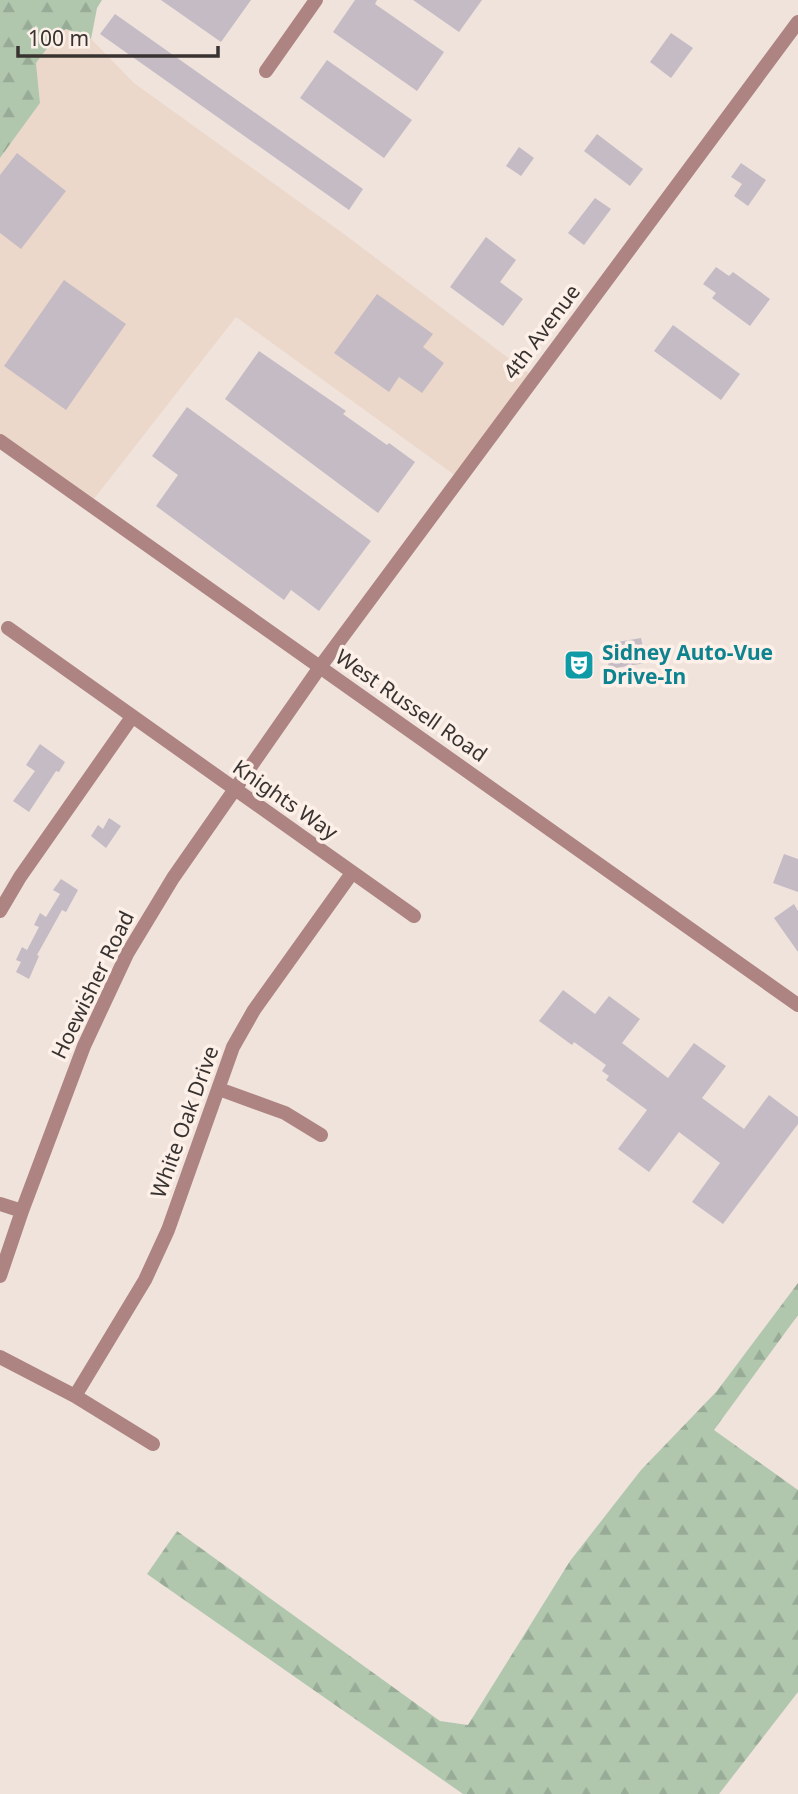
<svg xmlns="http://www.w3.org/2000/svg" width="798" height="1794" font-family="'Noto Sans',sans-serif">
<defs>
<pattern id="forest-firs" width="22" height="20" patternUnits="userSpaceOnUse" patternTransform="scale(1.75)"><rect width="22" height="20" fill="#b0c7ae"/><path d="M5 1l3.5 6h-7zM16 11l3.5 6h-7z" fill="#98ab96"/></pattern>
</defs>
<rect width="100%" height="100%" fill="#f0e3dc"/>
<!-- industrial -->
<path fill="#ecd8ca" d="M67 29 91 39 134 83 344 234 535 378 460 479 236 317 90 504 0 441V158L40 103 36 63 52 42Z"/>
<!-- forest -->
<path fill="url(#forest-firs)" d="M0 0H102L97 8 91 39 66 29 52 42 36 63 40 103 0 158Z
M798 1283V1315L714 1430 798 1490V1692L719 1794H463L147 1574 177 1531 440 1721 468 1725 570 1561 641 1470 717 1391Z"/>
<!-- building -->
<path fill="#c4bbc5" d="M161 0H251L221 42Z
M355 0H377L375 4 444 52 417 91 333 32Z
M413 0H482L459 32Z
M115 14 363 189 349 210 100 34Z
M671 33 693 48 671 78 650 62Z
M327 60 412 120 384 158 300 98Z
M597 134 643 169 630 186 584 151Z
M519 147 534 158 521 176 506 166Z
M17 153 66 191 21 249 0 233V175Z
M741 163 766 180 748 206 734 196 742 184 731 177Z
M595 198 611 209 584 245 568 233Z
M486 237 516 260 500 282 523 299 503 326 450 287Z
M716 267 729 276 733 272 770 299 750 326 712 298 716 293 703 284Z
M64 280 126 324 66 410 4 366Z
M377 294 433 334 423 347 444 363 422 393 399 377 389 392 334 353Z
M673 325 740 374 721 400 654 351Z
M259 351 346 411 343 414 387 445 389 443 415 462 378 513 225 399Z
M187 407 371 541 319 611 291 590 284 600 156 506 178 475 152 456Z
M641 638 646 663 609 669 605 644Z
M40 744 65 762 59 772 56 771 29 812 13 801 35 771 26 765Z
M109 818 121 826 106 848 91 836 98 825 103 829Z
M784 854 798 859V892L773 883Z
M61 879 78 890 66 912 62 910 37 955 39 956 29 979 16 972 21 962 16 960 22 947 27 950 39 927 34 925 40 913 46 917 60 894 53 890Z
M794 904 798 911V952L774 918Z
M563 990 595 1014 609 996 640 1019 622 1043 668 1078 694 1043 726 1066 702 1098 744 1129 769 1095 798 1117V1124L723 1224 692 1202 720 1163 679 1132 649 1172 618 1149 647 1110 606 1080 609 1076 602 1071 606 1065 574 1042 572 1045 539 1021Z"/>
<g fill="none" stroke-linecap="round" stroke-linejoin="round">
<!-- minor -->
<path stroke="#ad8482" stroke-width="14" d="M266 71 316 0
M8 628 414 916
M0 911 20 877 132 717
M219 1089 285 1113 321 1135
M0 1204 22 1211
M0 1276 22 1211 84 1046 127 954 173 878 320 667 798 22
M0 1357 75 1396 153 1444
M75 1396 145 1280 168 1230 233 1047 254 1010 352 873"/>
<!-- tertiary -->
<path stroke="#ad8482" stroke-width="14" d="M0 441 798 1005"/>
</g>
<!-- icons -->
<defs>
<g id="theatre-square" transform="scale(1.575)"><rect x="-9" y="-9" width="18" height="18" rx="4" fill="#0f9aa8" stroke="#fdf0e9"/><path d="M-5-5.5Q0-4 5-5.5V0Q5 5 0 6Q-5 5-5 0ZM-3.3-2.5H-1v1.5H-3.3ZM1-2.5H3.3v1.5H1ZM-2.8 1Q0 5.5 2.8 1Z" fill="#fff"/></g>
</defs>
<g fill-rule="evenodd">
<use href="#theatre-square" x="579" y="665"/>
</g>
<g text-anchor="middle" stroke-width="7" stroke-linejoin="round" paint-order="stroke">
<!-- street labels -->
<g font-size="21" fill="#383330" stroke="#fdf0e9">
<text transform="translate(542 332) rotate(-53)" y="7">4th Avenue</text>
<text transform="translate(411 706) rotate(35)" y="7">West Russell Road</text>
<text transform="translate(285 800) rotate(35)" y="7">Knights Way</text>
<text transform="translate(93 985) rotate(-64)" y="7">Hoewisher Road</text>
<text transform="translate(185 1122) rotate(-70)" y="7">White Oak Drive</text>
</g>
<!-- culture labels -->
<g font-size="21" font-weight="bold" fill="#0d838f" stroke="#fdf0e9" text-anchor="start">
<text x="602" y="660">Sidney Auto-Vue<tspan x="602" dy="24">Drive-In</tspan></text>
</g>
</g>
<!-- scale -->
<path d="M18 46v10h200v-10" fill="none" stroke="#383330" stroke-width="3.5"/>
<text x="28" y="46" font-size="21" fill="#383330" stroke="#fdf0e9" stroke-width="5" paint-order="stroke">100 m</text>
</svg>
